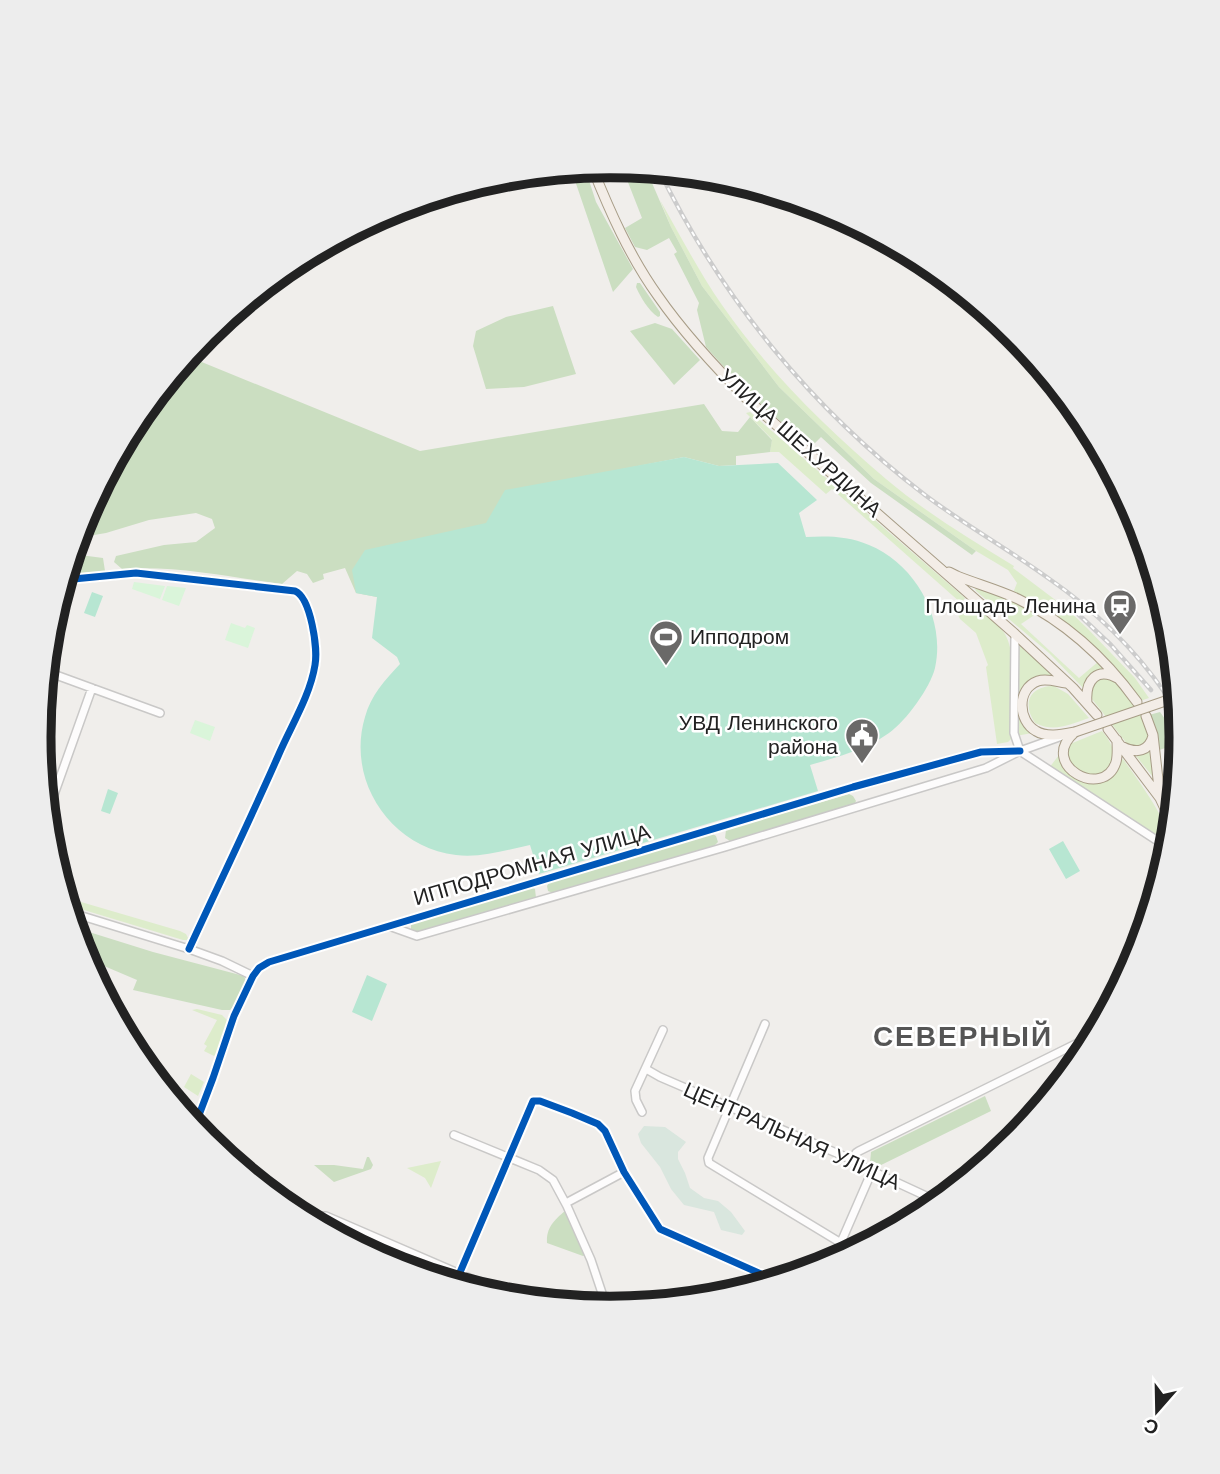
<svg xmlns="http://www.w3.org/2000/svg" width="1220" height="1474" font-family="'Work Sans',sans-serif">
<rect width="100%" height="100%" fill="#f0eeeb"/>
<!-- grass -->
<path fill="#ddeccb" d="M660 200C680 235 699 272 722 305 768 371 825 427 886 479 925 512 970 539 1014 566L1013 568 1066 608 1087 628 1135 678 1149 698 1140 701C1130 686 1120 671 1107 658 1080 630 1046 613 1013 593L1017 583 1008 570 976 551 874 479 779 387 702 286 671 227Z
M750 412 965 598 961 603 832 489 826 494 779 452H770L772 439 746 413Z
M978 587 1008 599 1036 614 1021 624 1079 678 1099 661 1109 671 1087 679 1083 688 1049 653 976 591 975 589Z
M969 601C980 610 993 619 1002 630 1019 649 1013 711 1013 737L1008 742 997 744 986 667 988 665 976 633 960 619 958 615Z
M1018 643 1023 648 1024 650 1054 675 1048 676 1022 691 1032 733 1016 736Z
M1102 677 1114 680 1130 697 1144 720 1149 736 1146 745 1137 748 1128 745 1092 699 1090 696 1091 684Z
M1054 686 1068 694 1089 718C1071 724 1054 733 1035 723 1022 704 1029 686 1054 686Z
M1102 731C1107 737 1112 744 1113 751 1117 767 1099 780 1084 775 1076 772 1070 762 1066 754L1070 744Z
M1151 750 1154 776 1153 777 1136 756Z
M1059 755C1066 770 1085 794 1103 779 1110 773 1116 764 1123 759 1136 777 1173 827 1171 847L1049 768Z
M64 897 180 931 186 934 188 938 187 940H183L74 907 66 902Z
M197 1009 222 1015 227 1020 219 1051 214 1056 204 1051 207 1046 204 1044 217 1020 192 1010Z
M191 1074 204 1082 198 1096 184 1087Z
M441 1161 431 1188 425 1178 407 1168Z"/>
<!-- forest -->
<path fill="#cbdec1" d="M622 167 646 169 671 227 702 286 779 387 874 479 976 551 972 555 871 483 821 437 811 447 758 402 735 379 706 347 697 310 699 303 674 254 677 252 669 238 647 250 635 247 625 228 642 218Z
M585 168 596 202 633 269 613 292 571 169Z
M637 283H640L660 312V316L658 317C648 310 641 298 636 287Z
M553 306 576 374 524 387 486 389 473 346 476 331 506 317Z
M655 323 672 329 700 360 674 385 630 331Z
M187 356 420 451 704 404 722 431 738 432 750 417 772 440 770 452 736 456V465L719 466 684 457 562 481 377 597 356 593 345 568 323 574 324 579 313 583 307 574 297 571 282 584C230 577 175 565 122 569L114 562 116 556 164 545 196 542 215 528 212 519 196 513 149 520 106 533 76 538 82 518 135 419Z
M80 555 103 558 105 571 65 575 70 556Z
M1160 712 1181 741 1180 750 1175 745 1159 750 1157 734 1149 715Z
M849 794 853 796 856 801 854 805 730 841 725 838 726 830Z
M713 834 716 836 718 842 714 846 553 893 548 891 547 886 549 882Z
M531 887 535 889 536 898 416 934 411 931V923Z
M73 927 153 952 244 976 246 981 234 1006 230 1010H222L133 990 137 980 83 957Z
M985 1096 991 1111 875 1168 872 1167 870 1163 871 1152Z
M367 1157H369L373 1165 371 1169 334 1182 314 1165H334L363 1169Z
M567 1209 585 1255 583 1256 547 1243C546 1226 556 1219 567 1209Z"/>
<!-- wetland -->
<path fill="#d9e6de" d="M644 1126 665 1127 686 1142 678 1152V1159L685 1173 690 1188 704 1198 718 1201 731 1212 745 1231 742 1235 721 1230 714 1212 684 1205 671 1189 660 1167 641 1143 638 1134Z"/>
<!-- park -->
<path fill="#daf5da" d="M134 582 165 586 160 599 132 589Z
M167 586 186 588 179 606 162 600Z
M231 623 245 628 247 625 255 628 248 648 225 640Z
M195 720 215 727 210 741 190 733Z"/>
<!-- pitch -->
<path fill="#b7e6d2" d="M684 457 719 466 778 463 817 500 799 513 806 537C828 536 848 536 869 545 915 564 946 618 935 668 930 688 906 721 889 733 865 750 837 757 810 765L818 791 539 874 530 845C506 850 481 858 456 855 390 847 346 780 365 717 371 695 385 680 400 664L397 657 372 638 377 597 356 593 352 570 365 550 486 523 505 490Z
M92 592 103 596 95 617 84 613Z
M108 789 118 793 110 814 101 811Z
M1063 841 1080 871 1066 879 1049 849Z
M367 975 387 984 372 1021 352 1012Z"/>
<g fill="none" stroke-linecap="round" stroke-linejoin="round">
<!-- minor casing -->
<g stroke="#c9c8c7" stroke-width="10">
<path id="minor" d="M63 580 136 573 295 591C311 598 318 649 315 665 310 696 291 726 279 754 250 820 219 884 189 949
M1015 634 1014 733 1020 751 1170 849
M45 671 160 713
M46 817 92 688
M69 912 189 949 222 961 253 976
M389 926 417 936 725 847 986 768 1020 751 1062 736
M765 1024 708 1158 709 1163 841 1243
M646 1069 660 1077 855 1161 859 1165 939 1202
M642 1112 636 1100 635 1091 663 1030
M193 1125 199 1115 213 1078 234 1016 253 976 259 968 269 962 853 787 981 752 1020 751
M454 1135 539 1170 553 1180 567 1206 591 1260 607 1308
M855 1161 856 1153 859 1151 1096 1034
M566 1203 624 1172
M312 1222 314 1216H326L518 1299
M832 1263 872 1171
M455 1284 533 1101H540L572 1113 598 1124 605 1131 624 1172 660 1229 777 1281
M750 1289 758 1272"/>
</g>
<!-- major casing -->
<g stroke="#a79c86" stroke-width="11">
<path id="major" d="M592 167C610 212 630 257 658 296 685 335 717 369 750 402L1015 634 1073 688 1097 715
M949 572 957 576C977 584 999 590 1018 599 1068 623 1105 658 1137 702
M1066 683C1057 682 1047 678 1038 681 1016 689 1018 721 1036 731 1047 738 1064 734 1075 732
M1087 703C1085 680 1097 666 1119 679
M1146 716 1153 735 1160 797
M1108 729 1160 798 1173 826
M1074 733C1038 765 1104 801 1116 762 1118 755 1117 747 1117 740
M1123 747C1137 754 1149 751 1153 736"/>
</g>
<!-- minor -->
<use href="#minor" stroke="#fdfcfc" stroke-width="7"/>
<!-- major -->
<use href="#major" stroke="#f3ede7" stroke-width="9"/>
<!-- rail casing -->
<g stroke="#ccc" stroke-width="4.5">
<path id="rail" d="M659 170C721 298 812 409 925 495 965 525 1008 549 1048 578 1093 609 1134 648 1165 693
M1076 612 1111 645 1151 690
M1166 710 1181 731"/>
</g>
<!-- rail -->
<use href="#rail" stroke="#fff" stroke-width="2" stroke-dasharray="5" stroke-linecap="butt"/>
<!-- major-bridge casing -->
<g stroke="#a79c86" stroke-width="11" stroke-linecap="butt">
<path id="major-bridge" d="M1075 732 1177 697"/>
</g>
<!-- major-bridge -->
<use href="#major-bridge" stroke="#f3ede7" stroke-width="9"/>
<!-- cycleway casing -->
<g stroke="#fff" stroke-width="11">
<path id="cycleway" d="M63 580 136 573 295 591C311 598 318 649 315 665 310 696 291 726 279 754 250 820 219 884 189 949
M193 1125 199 1115 213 1078 234 1016 253 976 259 968 269 962 853 787 981 752 1020 751
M455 1284 533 1101H540L572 1113 598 1124 605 1131 624 1172 660 1229 777 1281"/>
</g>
<!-- cycleway -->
<use href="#cycleway" stroke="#0057b8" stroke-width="7"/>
</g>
<!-- icons -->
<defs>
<g id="station-pin" transform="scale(1.75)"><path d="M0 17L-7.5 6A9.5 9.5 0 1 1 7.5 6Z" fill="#6a6968" stroke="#fff"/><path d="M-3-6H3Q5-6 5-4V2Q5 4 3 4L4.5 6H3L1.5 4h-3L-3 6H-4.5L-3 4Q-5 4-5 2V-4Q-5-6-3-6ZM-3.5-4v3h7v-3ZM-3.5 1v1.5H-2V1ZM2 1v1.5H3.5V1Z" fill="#fff"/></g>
<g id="stadium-pin" transform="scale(1.75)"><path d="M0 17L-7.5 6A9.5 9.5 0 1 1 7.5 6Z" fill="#6a6968" stroke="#fff"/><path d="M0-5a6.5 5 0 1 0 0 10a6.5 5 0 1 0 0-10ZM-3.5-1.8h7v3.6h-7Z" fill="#fff"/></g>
<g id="civic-pin" transform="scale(1.75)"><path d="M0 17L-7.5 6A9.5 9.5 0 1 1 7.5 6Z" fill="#6a6968" stroke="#fff"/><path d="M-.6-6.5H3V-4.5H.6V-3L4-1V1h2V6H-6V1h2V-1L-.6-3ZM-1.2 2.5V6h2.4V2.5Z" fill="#fff"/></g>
</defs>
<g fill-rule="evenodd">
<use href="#station-pin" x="1120" y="606"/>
<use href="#stadium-pin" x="666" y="637"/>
<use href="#civic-pin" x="862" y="735"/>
</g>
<g text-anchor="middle" stroke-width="5" stroke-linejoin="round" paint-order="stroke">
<!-- street labels -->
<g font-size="21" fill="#222" stroke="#fff">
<text transform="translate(800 443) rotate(42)" y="7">УЛИЦА ШЕХУРДИНА</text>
<text transform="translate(532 865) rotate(-16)" y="7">ИППОДРОМНАЯ УЛИЦА</text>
<text transform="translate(792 1136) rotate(24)" y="7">ЦЕНТРАЛЬНАЯ УЛИЦА</text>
</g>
<!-- poi labels -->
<g font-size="21" fill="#222" stroke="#fff" text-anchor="end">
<text x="1096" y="613">Площадь Ленина</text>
<text x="690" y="644" text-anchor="start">Ипподром</text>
<text x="838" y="730">УВД Ленинского<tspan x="838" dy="24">района</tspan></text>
</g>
<!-- district labels -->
<g font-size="28" font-weight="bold" letter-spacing="2" fill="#555" stroke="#fff">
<text x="963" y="1046">СЕВЕРНЫЙ</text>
</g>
</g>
<!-- crop -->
<path d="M0 0H1220V1474H0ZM51 737a559 559 0 1 1 1118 0a559 559 0 1 1-1118 0Z" fill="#ededed" fill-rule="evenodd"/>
<path fill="none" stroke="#222" stroke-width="9" d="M51 737a559 559 0 1 1 1118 0a559 559 0 1 1-1118 0Z"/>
<!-- north arrow -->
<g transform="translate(1157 1411) rotate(200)" stroke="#ffffff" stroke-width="5" paint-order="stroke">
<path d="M0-5L12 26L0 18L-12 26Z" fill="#222222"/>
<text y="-10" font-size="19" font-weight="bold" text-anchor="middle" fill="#222222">С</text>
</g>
</svg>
